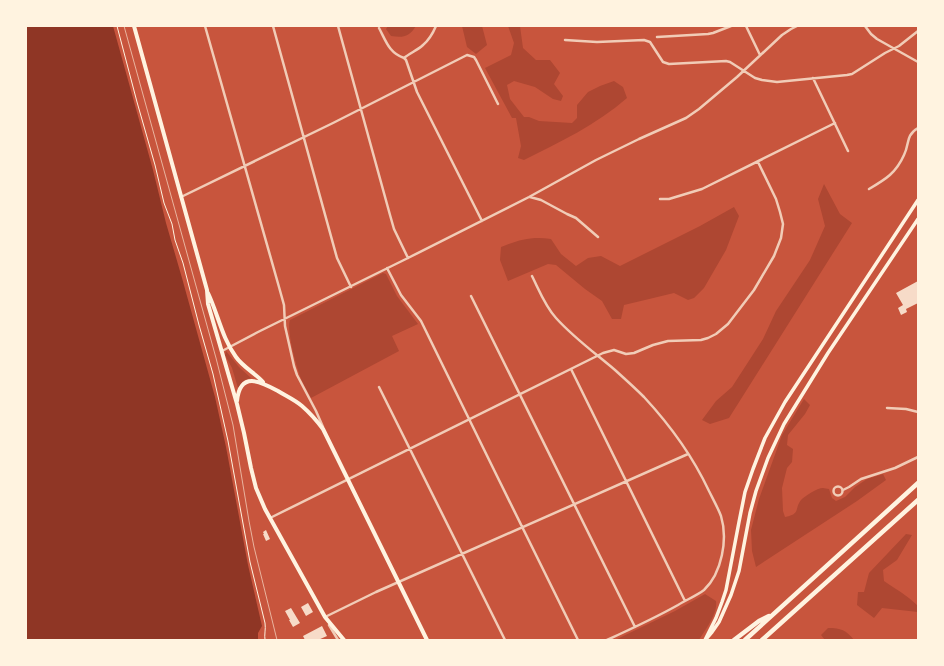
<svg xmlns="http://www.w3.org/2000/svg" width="944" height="666" font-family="'Crimson Pro',serif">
<rect width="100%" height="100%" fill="#c8553d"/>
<!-- green -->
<path fill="#ae4732" d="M388 26H416C409 37 403 38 391 36L386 29Z
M462 26H482L487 45 476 54 467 47Z
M508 26H520L523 48 536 60H550L560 73 554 84 563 96 561 101 553 99 535 87 514 81 507 85 510 99 524 117H529L539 121 572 123 577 118V105L588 92 600 86 614 81 623 87 627 98C596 125 560 142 524 160L518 158 521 146 516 118H512L485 68 511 55 514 43Z
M824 184 840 214 852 223 729 418 710 424 702 420 716 401 732 387 763 339 776 311 810 260 825 226 818 199Z
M734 207 739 216 726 250 704 288 694 298 688 300 674 293 645 300 624 305 621 319H612L602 301 585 289 556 265 548 264 508 281 500 260 501 247C518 240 532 236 551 239L561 254 576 266 588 258 601 256 620 266 700 226Z
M383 273 386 274 397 296 418 324 392 336 399 351 311 398C308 392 305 387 302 381 297 370 286 330 290 320Z
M226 351 239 367 251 378 245 380 238 388 232 368 225 355Z
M804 399 810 405 805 414 788 435 787 445 793 449 792 462 787 468 782 488 783 511 785 517C801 514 794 509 801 500 805 496 817 488 823 488 825 488 827 489 829 489L832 498 836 501 845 497 855 487 867 479 883 474 886 480 857 501 756 567 752 551 751 530 759 499 782 435Z
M906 534 912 535 897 560 883 570 884 581C897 590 907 595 918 606V612L882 608 874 618 857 605 858 592H864L869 573Z
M705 594 716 601C718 614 705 630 699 640H615L675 611Z
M828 628C841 628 846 630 854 640H825L821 635Z"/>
<!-- water -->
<path fill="#8f3625" d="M26 26H113L153 170 166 223 182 278 215 397 226 447 248 565 262 626 258 633V640H26Z"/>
<!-- building -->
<path fill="#f7dbc8" d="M918 281V303L906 309 907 312 901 315 898 308 903 305 896 293Z
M266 530 270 539 266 541 263 534H264L263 532Z
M308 603 313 612 306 616 301 607Z
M291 608 300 623 293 627 289 620H290L285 611Z
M322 626 327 636 318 640H305L303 636Z"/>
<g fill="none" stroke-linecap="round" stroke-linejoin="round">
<!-- path -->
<path stroke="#fff3e0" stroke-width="1" d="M117 26 137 102 155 165 164 203 172 224 175 240 183 263 199 325 213 374 228 441 250 562 265 623C266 629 264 635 265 640"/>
<!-- minor -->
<path stroke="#f1ccb7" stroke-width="2.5" d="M205 26 279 287 284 305 285 326 294 366 297 375 316 411 323 427
M273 26 337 258 351 287
M338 26 390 215 394 229 408 258
M746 26 760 55
M865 26 871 34 877 39 918 62
M379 28C386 41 389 53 404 58
M657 37 708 34 713 33 731 26
M565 40 597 42 644 40 650 42 663 62 669 64 726 61 730 62 755 78 762 80 777 82 847 75 852 74 885 53 899 46 918 31
M404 58 406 60 417 92 482 221
M404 58C410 53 418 50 423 45 429 40 433 33 436 26
M813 78 848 151
M869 189C886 179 896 173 904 155 910 143 905 136 918 128
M181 197 333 123 467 55 474 57 476 60 498 104
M530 197 541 200 567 214 576 218 598 237
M660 199H669L702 189 835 123
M387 268 401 295 421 321 496 474 578 640
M532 276C539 290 545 306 556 318 574 338 595 353 615 370 625 379 635 388 644 397 670 425 693 457 709 491 713 499 718 508 721 516 728 539 722 573 704 590 696 596 686 600 678 605 655 618 631 629 607 640
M471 296 635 627
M222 351 258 332 408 258 529 197 596 160 639 139 686 118 699 109 737 77 782 35 791 29 797 26
M571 369 685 601
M379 387 505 640
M887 408 906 409 918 412
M833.5 491a4.5 4.5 0 1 1 9 0a4.5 4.5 0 1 1-9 0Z
M843 490 849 487 861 479 895 468 918 457
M270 518 603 353 614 350 626 354 634 353 653 345 668 341 701 340 708 338 716 334 728 324 754 290 774 256 781 238 783 224 780 212 776 199 758 162
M326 619 325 617 376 592 688 454
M329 625 338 640"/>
<!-- secondary -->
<path stroke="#fff3e0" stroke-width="3.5" d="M706 639 712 632 719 622 731 595 739 571 750 513 756 491 768 458 784 424 828 353 918 219
M705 640 716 618 722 602 726 590 739 522 745 492 753 469 765 438 785 402 918 200"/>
<!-- primary -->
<path stroke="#fff3e0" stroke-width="4" d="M134 26 207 290 208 304 237 404 244 433 251 468 256 488 265 509 325 617 344 640
M208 293C218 314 222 338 236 357 243 367 255 373 263 382
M237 401C240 371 260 381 278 391 286 396 295 400 302 406 310 413 317 421 323 429L427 640"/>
<!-- motorway -->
<path stroke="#fff3e0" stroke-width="4.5" d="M734 640 759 621 769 616
M745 640 918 483
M762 640 918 500"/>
<!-- rail -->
<path stroke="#e9b49f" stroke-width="1" d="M124 26 216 358 233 425 249 521 254 547 277 640"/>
</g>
<!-- border -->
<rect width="944" height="666" fill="none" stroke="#fff3e0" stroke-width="54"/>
</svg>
